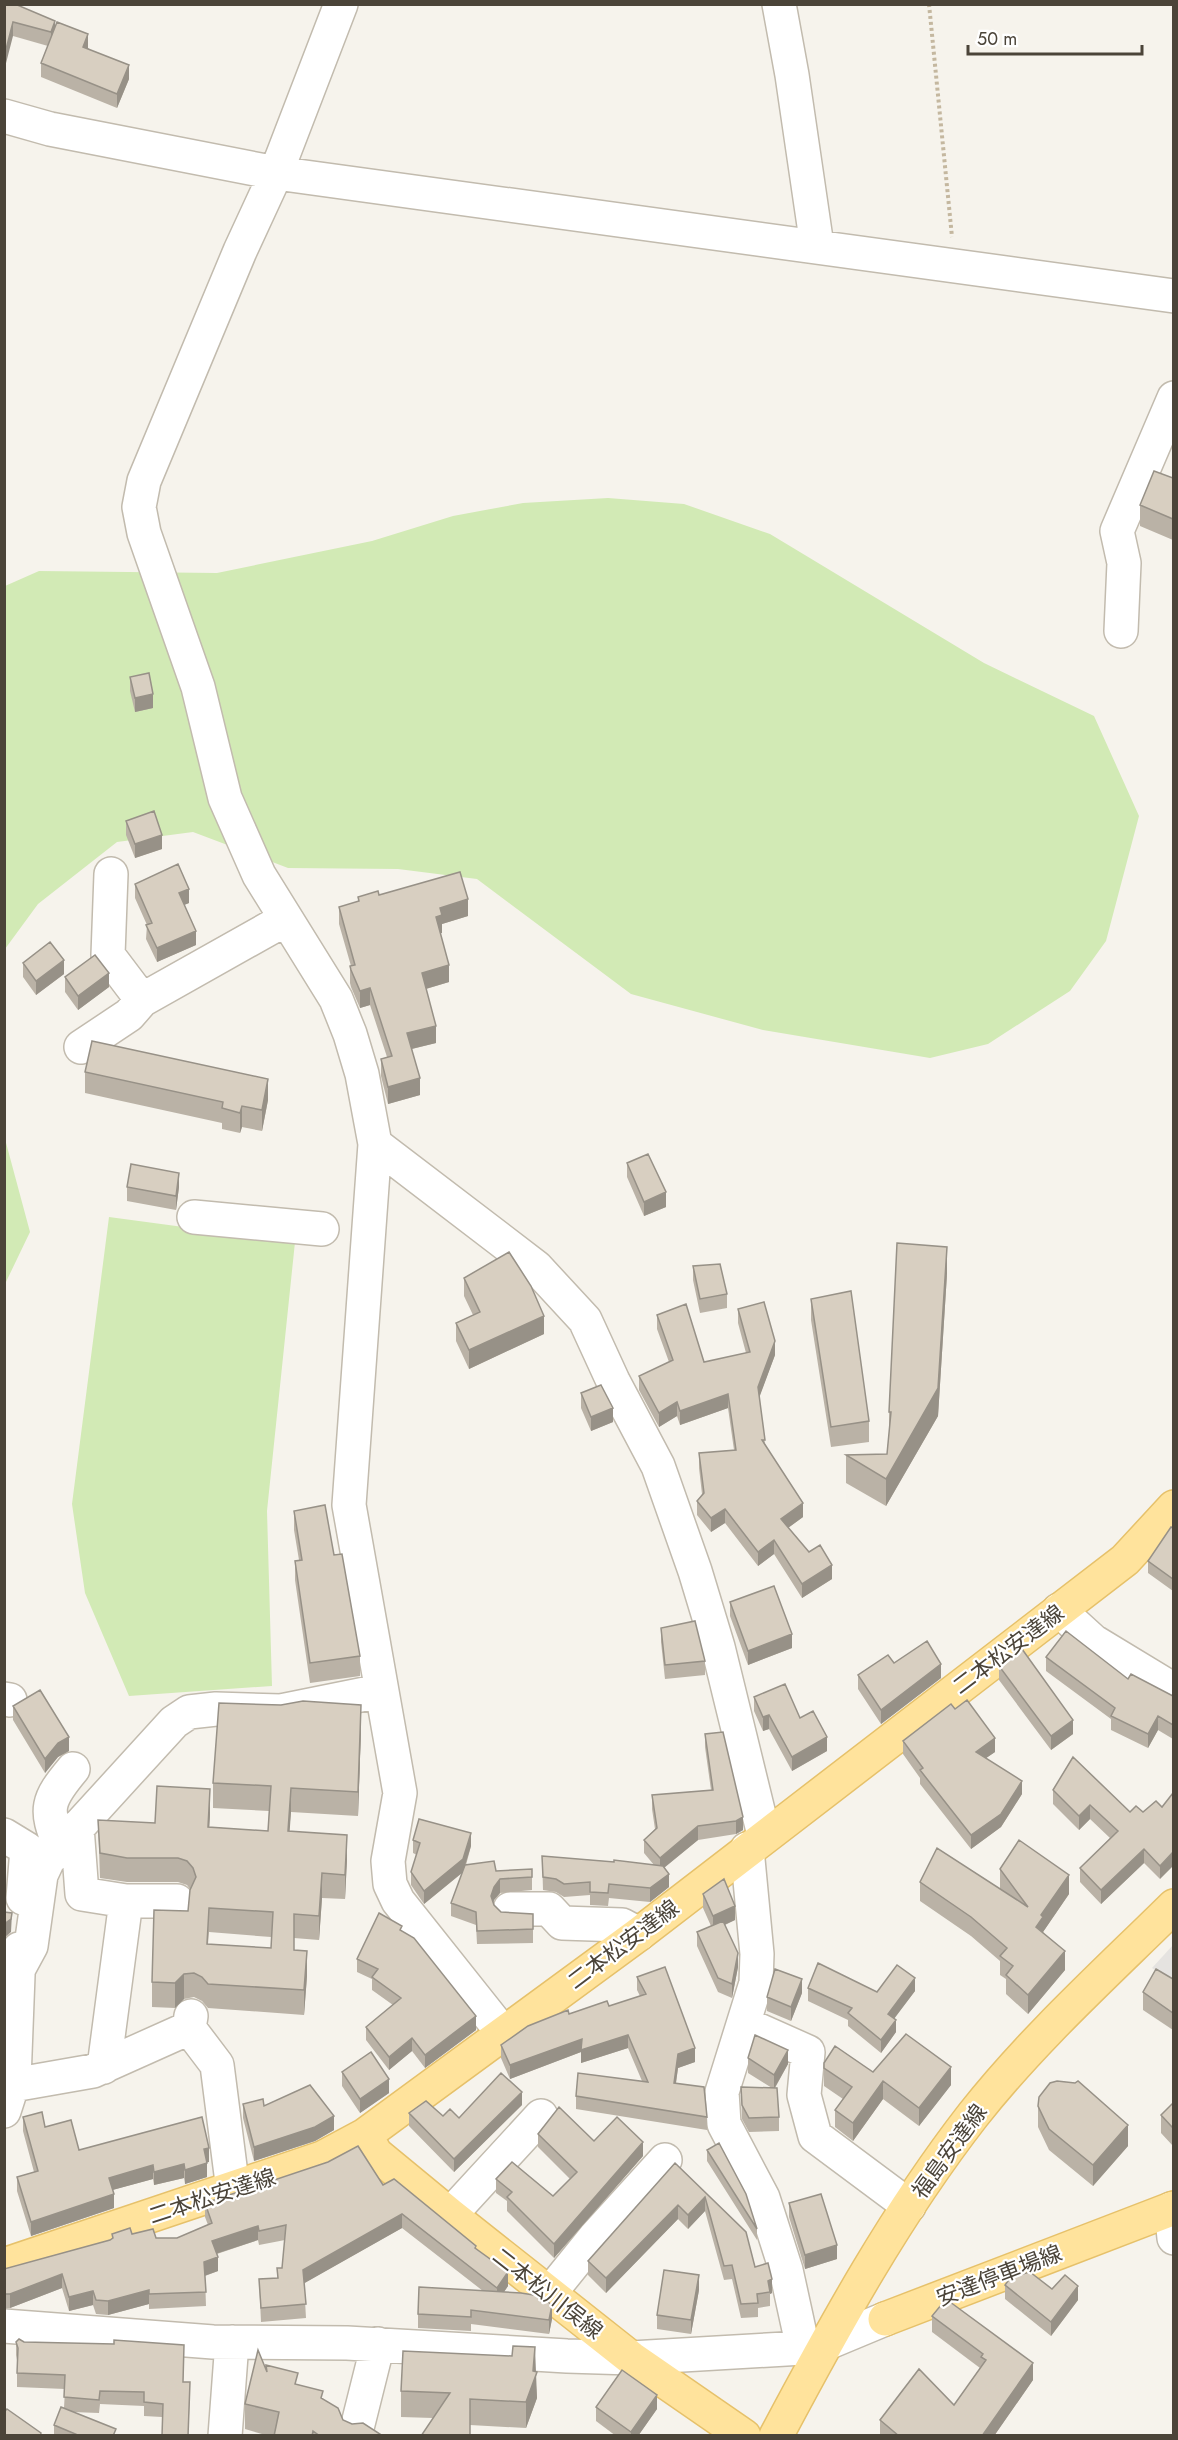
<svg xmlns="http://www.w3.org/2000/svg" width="1178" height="2440" font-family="Jost,'Noto Sans JP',sans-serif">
<rect width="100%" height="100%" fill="#f6f3ec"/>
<!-- green -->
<path fill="#d2eab5" d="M608 498 684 504 770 534 984 663 1094 716 1139 816 1106 941 1070 991 988 1044 930 1058 763 1030 631 994 477 879 398 869 288 868 193 832 117 842 38 904 5 949V586L39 571 217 573 372 541 453 516 523 503Z
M5 1139 30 1232 5 1284H4Z
M109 1217 295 1242 267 1511 272 1686 129 1696 85 1593 72 1504Z"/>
<!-- parking -->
<path fill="#e5e3e0" d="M1173 1945V1982L1152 1968Z"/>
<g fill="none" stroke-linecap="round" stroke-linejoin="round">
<!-- minor casing -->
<g stroke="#c2bbae" stroke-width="36">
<path id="minor" d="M341 4 276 173 240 251 144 481 139 507 144 533 198 687 225 798 259 875 336 999 350 1034 362 1074 375 1144 349 1505 400 1793 388 1861 390 1884 398 1901 503 2033
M779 4 792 75 817 246
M4 116 50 129 276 173 1174 296
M1121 631 1124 563 1117 531 1174 398
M111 874 108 955 142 1000
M81 1047 129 1015 142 1000 286 919
M375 1144 536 1267 585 1320 613 1381 658 1466 695 1571 718 1647 764 1835
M194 1217 322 1229
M1059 1610 1093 1641 1174 1690
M4 1699 10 1700
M77 1827 82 1894 126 1901H177
M4 1835 27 1849 23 1898
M60 1846C44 1809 47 1800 73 1769
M747 1849 757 1954 756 1983 722 2092 724 2124 763 2198 786 2270 803 2348
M510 1909H549L562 1923 622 1925 639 1934
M18 1970 31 1946 41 1875 48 1860 174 1722 189 1712 216 1709 281 1711 380 1691
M745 2024 808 2052 804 2095 815 2136 909 2206
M189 2028 217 2065 233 2190
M104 2067 126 1901
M13 2085 93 2071 189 2028 191 2016
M4 2111 14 2080 19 1949
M1171 2209 1174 2238
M450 2215 541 2116
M549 2294 595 2237 665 2160
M4 2326 213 2342 347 2343 567 2356 631 2358 803 2348 825 2344 885 2319
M356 2432 378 2344
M225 2436 232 2342"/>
</g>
<!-- major casing -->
<g stroke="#e6c16a" stroke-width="36">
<path id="major" d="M365 2135 376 2154 450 2215 631 2358 744 2436
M4 2265 322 2158 365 2135 639 1934 1125 1560 1174 1507
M885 2319 1174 2208
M776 2436C835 2325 896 2214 973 2115 1033 2039 1105 1974 1174 1906"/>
</g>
<!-- path -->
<path stroke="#c4b79f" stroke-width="4" stroke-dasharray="3 3" stroke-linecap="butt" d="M929 4 952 237"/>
<!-- minor -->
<use href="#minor" stroke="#fff" stroke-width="33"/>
<!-- major -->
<use href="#major" stroke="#ffe39c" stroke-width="33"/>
</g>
<!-- wall -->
<path fill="#bab2a6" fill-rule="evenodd" d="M4 4 55 28 88 48 129 79 117 108 41 77V63L48 46 13 36Z
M1173 478V540L1140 526V505Z
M130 677 153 708 135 712 130 691Z
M126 821 162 849 135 858 126 835Z
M135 884 189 903 184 905 196 945 157 962 146 939 147 925 135 898Z
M379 895 468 916 442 924V933H440L449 982 426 989 436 1043 412 1049 420 1095 388 1104 381 1076V1059L387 1057 370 1005 360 1008 351 987 350 983V966H351L339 924V907L358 902V897Z
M23 963 64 974 36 995 23 977Z
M65 977 109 987 78 1010 65 992Z
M85 1072 268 1100 262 1131 242 1127 240 1133 222 1129V1123L85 1093Z
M627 1163 666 1207 644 1216 627 1177Z
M127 1187H179L176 1210 127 1201Z
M693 1266 727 1294V1308L700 1313 693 1280Z
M947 1274 938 1416 886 1506 846 1483V1455L887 1454 889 1433V1412Z
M464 1278 544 1334 469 1369 456 1341V1323L473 1315 464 1296Z
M811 1299 869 1421V1442L831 1447 811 1320Z
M738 1309 775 1355 759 1397 765 1444 803 1517 788 1528 832 1579 802 1598 774 1554 758 1566 725 1523 711 1532 697 1515V1501L702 1494 699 1468V1453L734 1450 728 1408 680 1425 677 1416 659 1427 639 1390V1376L669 1362 657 1329V1315L704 1362 746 1353 738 1323Z
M581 1393 613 1422 591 1431 581 1408Z
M294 1511 360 1656V1676L310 1683 295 1580V1561L299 1560 294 1530Z
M1173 1528V1591L1148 1573V1561Z
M730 1602 792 1648 748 1665 730 1616Z
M661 1628 705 1661V1675L665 1679 661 1642Z
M1046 1657 1128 1679 1173 1696V1739L1158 1730 1148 1748 1111 1730V1719L1046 1671Z
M999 1666 1073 1734 1051 1750 999 1680Z
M858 1675 941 1678 881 1724 858 1689Z
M754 1697 800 1718 827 1751 792 1771 769 1729 763 1731 754 1711Z
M13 1706 69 1751 58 1757 45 1773 13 1720Z
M955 1709 995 1752 986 1758 1022 1794 1001 1827 971 1849 920 1784V1778L903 1754V1741Z
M361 1730 358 1816 291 1812 289 1831 347 1859 345 1899 322 1898 319 1940 294 1938V1950L307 1976 304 2015 208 2008 202 2001 194 1997 184 1999 175 2008 152 2007V1982L188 1911 190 1889 187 1885 178 1882H127L100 1878 98 1820 155 1823 210 1814 209 1827 268 1831 269 1811 213 1808V1783ZM209 1932 271 1937V1948L208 1944Z
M705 1734 743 1830 736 1834 698 1840 664 1868 669 1887 650 1902 609 1898 608 1906 590 1905V1895L564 1897 556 1892 543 1890 542 1856 654 1865 644 1853V1840L655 1829 652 1809V1795L711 1790 705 1747Z
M1053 1790 1130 1812H1143L1162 1807 1160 1879 1144 1863 1101 1904 1080 1882V1868L1110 1838 1090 1819 1079 1830 1053 1804Z
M413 1840 471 1846 466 1865 496 1871 532 1869V1890L500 1893 494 1900 493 1902 494 1905 501 1912 533 1929V1943L477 1944 476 1925 451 1916V1903L462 1873 424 1904 411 1885V1872L417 1855 413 1853Z
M1000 1869 1069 1894 1043 1932 1065 1970 1028 2014 1006 1994V1979L1000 1975V1961L971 1936 920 1901V1882L1000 1889Z
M703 1894 735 1920 725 1925 738 1967 732 1998 718 1992 697 1946V1932L711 1926 703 1908Z
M402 1931 476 2030 425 2068 412 2051 389 2070 366 2040V2027L393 2005 372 1990V1979L357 1972V1959Z
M637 1977 695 2062 678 2068 676 2083 707 2117V2130L576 2109V2096L642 2081 628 2048 581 2063V2052L510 2079 501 2058V2045L569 2014 609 2006 640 1996 637 1990Z
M1173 1979V2030L1143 2010V1992Z
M808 1988 877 1992 915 1991 894 2018 896 2032 881 2053 848 2026V2020L808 2001Z
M802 1993 791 2021 767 2011V1997Z
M748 2058 788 2064 775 2088 779 2117V2131L749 2132 742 2119 741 2087 772 2088 748 2073Z
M824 2068 873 2072 951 2085 919 2126 883 2099 853 2141 835 2127V2110L843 2099 824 2086Z
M342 2072 389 2093 360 2113 342 2086Z
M1173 2103V2146L1161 2133V2115Z
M243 2104 264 2106 334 2130 315 2141 254 2161 243 2118Z
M522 2105 454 2172 409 2126V2113L459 2118Z
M1038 2106 1128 2146 1093 2186 1049 2150 1038 2127Z
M23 2117 45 2127 79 2150 209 2162H207V2177L185 2184 184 2178 154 2185 153 2179 112 2190 114 2208 31 2236 17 2191V2177L34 2172 23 2131Z
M538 2134 594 2141 643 2156 554 2258 507 2211V2201L496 2193V2179L553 2196 570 2179 538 2147Z
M707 2150 757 2229V2240L707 2161Z
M675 2163 746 2232 755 2267 772 2293 770 2294V2306L758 2308V2317L741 2318 732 2279 724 2280 705 2211 688 2229 678 2219 606 2293 588 2275V2261Z
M383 2185 476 2249 508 2286 504 2292 552 2319 549 2334 471 2324V2331L418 2328V2314L483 2291 402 2228 304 2283 306 2318 261 2322 259 2279 277 2278 282 2268 285 2240 259 2245 258 2240 217 2254 218 2271 205 2276 206 2306 149 2309V2304L108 2315 96 2314 93 2305 69 2311 62 2288 10 2308H4V2269L110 2240 112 2238V2234H132L156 2238H177L208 2225 205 2217V2203Z
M789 2203 837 2259 805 2269 789 2217Z
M1005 2285 1052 2289 1078 2300 1051 2336 1005 2299Z
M699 2290 691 2334 657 2329V2315Z
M932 2316 1033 2380 994 2436H880V2420L954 2405 980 2368 932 2332Z
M16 2342 184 2359 183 2382 190 2395 188 2436H162V2417L144 2416V2406L100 2404 99 2413 72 2412 116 2436H54V2425L64 2408 65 2389 17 2387V2360L16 2355Z
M535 2372 537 2398 526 2428 470 2425 433 2418 401 2417V2391Z
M298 2385 323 2399 343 2420 352 2424 383 2436H269L245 2429V2404Z
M596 2407 657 2409 638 2436H616L596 2421Z"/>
<!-- shaded-wall -->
<path fill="#979187" d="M55 21V35L51 46V32Z
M13 22V36L4 71V57Z
M88 34V48L83 61V47Z
M129 65V79L117 108V94Z
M153 694V708L135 712V698Z
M162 835V849L135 858V844Z
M189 889V903L179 907V893Z
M468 899V916L442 924V933L436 934V917L440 908Z
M196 931V945L157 962V948Z
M64 960V974L36 995V981Z
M449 965V982L422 990V973Z
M109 973V987L78 1010V996Z
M370 988V1005L360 1008V991Z
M436 1026V1043L407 1050V1033Z
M420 1078V1095L388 1104V1087Z
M268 1079V1100L262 1131V1110Z
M242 1106V1127L240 1133V1113Z
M179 1173V1187L176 1210V1196Z
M666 1192V1207L644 1216V1202Z
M947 1247V1274L938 1416 886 1506V1479Z
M544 1316V1334L469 1369V1350Z
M775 1341V1355L758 1401V1387Z
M728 1394V1408L680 1425V1411Z
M677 1402V1416L659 1427V1413Z
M613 1408V1422L591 1431V1417Z
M803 1503V1517L781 1533V1519Z
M725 1509V1523L711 1532V1518Z
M774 1540V1554L758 1566V1552Z
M832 1565V1579L802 1598V1584Z
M792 1634V1648L748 1665V1651Z
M941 1664V1678L881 1724V1710Z
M361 1705V1730L358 1816V1792Z
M769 1715V1729L763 1731V1717Z
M1158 1716V1730L1148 1748V1734Z
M1073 1720V1734L1051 1750V1736Z
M69 1737V1751L58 1757 45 1773V1759L58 1743Z
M827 1737V1751L792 1771V1757Z
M995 1738V1752L976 1765V1752Z
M1022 1781V1794L1001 1827 971 1849V1835Z
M291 1788V1812L288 1855V1831Z
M210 1789V1814L208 1852V1827Z
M1090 1805V1819L1079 1830V1816Z
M743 1817V1830L736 1834V1821Z
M698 1826V1840L660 1871V1858Z
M471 1833V1846L463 1872 424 1904V1891Z
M347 1835V1859L345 1899V1875Z
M1144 1849V1863L1101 1904V1890Z
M1173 1852V1866L1160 1879V1866Z
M322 1873V1898L319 1940V1916Z
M669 1874V1887L650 1902V1888Z
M1069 1875V1894L1043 1932V1936L1036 1927 1041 1915Z
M500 1879V1893L494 1900 491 1910V1896L494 1887Z
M735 1906V1920L713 1930V1916Z
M12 1913 11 1932 4 1938V1924Z
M307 1951V1976L304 2015V1990Z
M1065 1951V1970L1028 2014V1995Z
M738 1953V1967L732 1998V1984Z
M184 1974V1999L175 2008V1983Z
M915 1978V1991L888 2027V2014Z
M802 1979V1993L791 2021V2007Z
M476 2016V2030L425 2068V2055Z
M896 2020V2032L881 2053V2040Z
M628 2035V2048L581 2063V2052L510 2079V2065L582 2039Z
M412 2038V2051L389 2070V2057Z
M695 2048V2062L678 2068 674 2096V2083L678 2054Z
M788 2050V2064L774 2089V2075Z
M951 2067V2085L919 2126V2108Z
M389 2079V2093L360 2113V2099Z
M883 2081V2099L853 2141V2123Z
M522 2092V2105L454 2172V2159Z
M334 2116V2130L315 2141 254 2161V2147Z
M1128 2125V2146L1093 2186V2165Z
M643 2142V2156L554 2258V2244Z
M209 2148V2162L204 2163V2149Z
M207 2163V2177L185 2184V2170Z
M184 2164V2178L154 2185V2172Z
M153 2165V2179L109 2191V2178Z
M114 2194V2208L31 2236V2222Z
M705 2197V2211L688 2229V2215Z
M678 2205V2219L606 2293V2278Z
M402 2214V2228L303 2284V2270Z
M258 2226V2240L212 2255V2241Z
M837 2245V2259L805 2269V2255Z
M218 2257V2271L204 2276V2262Z
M508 2272V2286L497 2302V2288Z
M62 2274V2288L10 2308V2294Z
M699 2275V2290L691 2334V2320Z
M772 2279V2293L770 2294 768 2281Z
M1078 2286V2300L1051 2336V2322Z
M149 2290V2304L108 2315V2301Z
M93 2291V2305L69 2311V2297Z
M552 2305V2319L549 2334V2320Z
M535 2347 537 2398 526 2428V2402L533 2371Z
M1033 2363V2380L994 2436H982Z
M657 2395V2409L638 2436H631V2432Z"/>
<!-- building -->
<path fill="#d8cfc1" stroke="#979187" stroke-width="1.5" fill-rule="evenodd" d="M4 4H15L55 21 51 32 13 22 4 57Z
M57 22 88 34 83 47 129 65 117 94 41 63Z
M1154 471 1173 478V519L1140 505Z
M149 673 153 694 135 698 130 677Z
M154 811 162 835 135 844 126 821Z
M178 864 189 889 179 893 196 931 157 948 146 925 152 923 135 884Z
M460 872 468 899 440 908 442 915 436 917 449 965 422 973 436 1026 407 1033 420 1078 388 1087 381 1059 392 1056 370 988 360 991 351 970 350 966 355 965 339 907 359 901 358 897 378 891 379 895Z
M50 942 64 960 36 981 23 963Z
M95 955 109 973 78 996 65 977Z
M92 1041 268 1079 262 1110 242 1106 240 1113 222 1108 223 1102 85 1072Z
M648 1154 666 1192 644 1202 627 1163Z
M131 1164 179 1173 176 1196 127 1187Z
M897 1243 947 1247 938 1388 886 1479 846 1455 887 1454 891 1412H889Z
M509 1252 531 1286 544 1316 469 1350 456 1323 480 1312 464 1278Z
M720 1264 727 1294 700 1299 693 1266Z
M851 1291 869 1421 831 1427 811 1299Z
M764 1302 775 1341 758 1387 765 1440H762L803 1503 781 1519 809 1552 820 1545 832 1565 802 1584 774 1540 758 1552 725 1509 711 1518 697 1501 704 1493 699 1453 736 1450 728 1394 680 1411 677 1402 659 1413 639 1376 673 1360 657 1315 686 1304 704 1362 750 1352 738 1309Z
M601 1385 613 1408 591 1417 581 1393Z
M325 1505 334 1555 342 1554 360 1656 310 1663 295 1561 302 1560 294 1511Z
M1171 1527 1173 1528V1579L1148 1561Z
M774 1586 792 1634 748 1651 730 1602Z
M695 1621 705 1661 665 1665 661 1628Z
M1066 1631 1128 1679 1131 1674 1173 1696V1725L1158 1716 1148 1734 1111 1716 1115 1708 1046 1657Z
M927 1641 941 1664 881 1710 858 1675 888 1655 894 1663Z
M1022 1649 1073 1720 1051 1736 999 1666Z
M785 1684 800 1718 813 1711 827 1737 792 1757 769 1715 763 1717 754 1697Z
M40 1690 69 1737 58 1743 45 1759 13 1706Z
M967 1700 995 1738 976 1752 1022 1781 1001 1814 971 1835 920 1770 923 1768 903 1741 951 1704 955 1709Z
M303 1701 361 1705 358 1792 291 1788 288 1831 347 1835 345 1875 322 1873 319 1916 294 1914V1950L307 1951 304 1990 208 1984 202 1977 194 1973 184 1974 175 1983 152 1982 154 1910 188 1911 190 1890 196 1877 193 1868 187 1861 178 1858H127L100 1853 98 1820 155 1823 157 1786 210 1789 208 1827 268 1831 271 1786 213 1783 219 1703 281 1705ZM209 1908 273 1912 271 1948 207 1944Z
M723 1732 743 1817 736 1821 698 1826 660 1858 644 1840 657 1828 652 1795 713 1790 705 1734Z
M1073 1757 1130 1812 1136 1806 1143 1812 1156 1801 1162 1807 1173 1793V1852L1160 1866 1144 1849 1101 1890 1080 1868 1118 1831 1090 1805 1079 1816 1053 1790Z
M419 1819 471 1833 463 1859 424 1891 411 1872 420 1843 413 1840Z
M1019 1840 1069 1875 1041 1915 1043 1917 1036 1927 1065 1951 1028 1995 1006 1975 1013 1966 1000 1956 1007 1948 971 1917 920 1882 937 1848 1028 1907 1000 1869Z
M542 1856 614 1862V1860L663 1866 669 1874 650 1888 609 1884 608 1893 590 1892V1882L564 1884 556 1879 543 1877Z
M494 1861 496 1871 532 1869V1877L500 1879 494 1887 491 1896 494 1905 501 1912 533 1914V1929L477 1931 476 1912 451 1903 465 1865Z
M724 1879 735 1906 713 1916 703 1894Z
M4 1912 12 1913 11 1919 4 1924Z
M379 1913 402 1926 400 1930 414 1938 476 2016 425 2055 412 2038 389 2057 366 2027 401 1998 372 1977 378 1969 357 1959Z
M723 1921 738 1953 732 1984 718 1978 697 1932Z
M818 1963 877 1992 897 1965 915 1978 888 2014 896 2020 881 2040 848 2013 852 2008 808 1988Z
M665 1967 695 2048 678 2054 674 2083 704 2087 707 2117 576 2096 578 2073 648 2082 628 2035 581 2050 582 2039 510 2065 501 2045 528 2026 568 2010 569 2014 607 2001 609 2006 646 1994 637 1977Z
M775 1969 802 1979 791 2007 767 1997Z
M1156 1969 1173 1979V2013L1143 1992Z
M906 2034 951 2067 919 2108 883 2081 853 2123 835 2110 852 2087 824 2068V2063L835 2046 873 2072Z
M755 2035 788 2050 774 2075 748 2058Z
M371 2052 389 2079 360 2099 342 2072Z
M501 2073 522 2092 454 2159 409 2113 426 2101 443 2116 450 2109 459 2118Z
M1057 2081 1075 2083 1078 2081 1128 2125 1093 2165 1049 2129 1038 2106 1039 2097 1050 2083Z
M310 2085 334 2116 315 2127 254 2147 243 2104 263 2099 264 2106Z
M741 2087 777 2088 779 2117 749 2118 742 2105Z
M1173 2103V2128L1161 2115Z
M559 2107 594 2141 617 2117 643 2142 554 2244 507 2197 512 2192 496 2179 512 2162 553 2196 577 2172 538 2134Z
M42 2112 45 2127 71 2120 79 2150 202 2117 209 2148 204 2149 207 2163 185 2170 184 2164 154 2172 153 2165 109 2178 114 2194 31 2222 17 2177 38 2171 23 2117Z
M719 2143 746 2194 757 2229 707 2150Z
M358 2146 383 2185 394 2179 476 2246 475 2248 508 2272 497 2288 402 2214 303 2270 306 2304 261 2308 259 2279 278 2278 277 2268H282L286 2225 259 2231 258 2226 212 2241 218 2257 204 2262 206 2292 149 2294V2290L108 2301 96 2300 93 2291 69 2297 62 2274 10 2294H4V2269L110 2240 113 2238 112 2234 130 2228 132 2234 153 2229 156 2238H177L212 2223 205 2203 328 2162Z
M675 2163 746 2232 755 2267 768 2263 772 2279 768 2281 770 2292 757 2294 758 2303 741 2304 732 2265 724 2266 705 2197 688 2215 678 2205 606 2278 588 2261Z
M821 2194 837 2245 805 2255 789 2203Z
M664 2270 699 2275 691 2320 657 2315Z
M1030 2272 1052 2289 1065 2275 1078 2286 1051 2322 1005 2285 1011 2277Z
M419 2287 521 2293 540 2296 552 2305 549 2320 471 2310V2317L418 2314Z
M946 2299 1033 2363 982 2436H899L880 2420 919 2369 954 2405 986 2360 981 2357 983 2354 932 2316Z
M19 2339 24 2342 114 2344V2340L184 2345 183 2382H190L188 2436H162L163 2404 144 2402V2392L100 2391 99 2400 64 2397 65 2375 17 2373 18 2348 16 2342Z
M513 2346 535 2347 533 2371 537 2372 526 2402 470 2399V2436H421L450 2393 401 2391 403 2351 512 2356Z
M258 2350 267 2372 266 2365 298 2373 295 2384 323 2391 321 2398 338 2408 343 2420 352 2424 363 2423 383 2436H320L313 2431 312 2436H274L279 2412 245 2404Z
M622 2370 657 2395 631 2432 596 2407Z
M61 2407 116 2429 113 2436H80L54 2425Z
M7 2409 41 2433 40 2436H4V2412Z"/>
<g text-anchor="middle" stroke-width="4.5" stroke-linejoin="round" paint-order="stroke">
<!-- street labels -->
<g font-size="22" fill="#4b4439" stroke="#fff">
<text transform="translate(1008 1649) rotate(-37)" y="8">二本松安達線</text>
<text transform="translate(623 1944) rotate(-37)" y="8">二本松安達線</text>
<text transform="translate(949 2151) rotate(-54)" y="8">福島安達線</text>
<text transform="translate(212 2196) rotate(-18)" y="8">二本松安達線</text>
<text transform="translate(999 2275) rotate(-21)" y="8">安達停車場線</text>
<text transform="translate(548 2293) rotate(38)" y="8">二本松川俣線</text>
</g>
</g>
<!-- border -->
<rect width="1178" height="2440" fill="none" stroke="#4b4439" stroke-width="12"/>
<!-- scale -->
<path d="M968 45v9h174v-9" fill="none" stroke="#4b4439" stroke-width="3"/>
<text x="977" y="45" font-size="18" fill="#4b4439" stroke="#ffffff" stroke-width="4.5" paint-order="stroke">50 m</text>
</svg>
